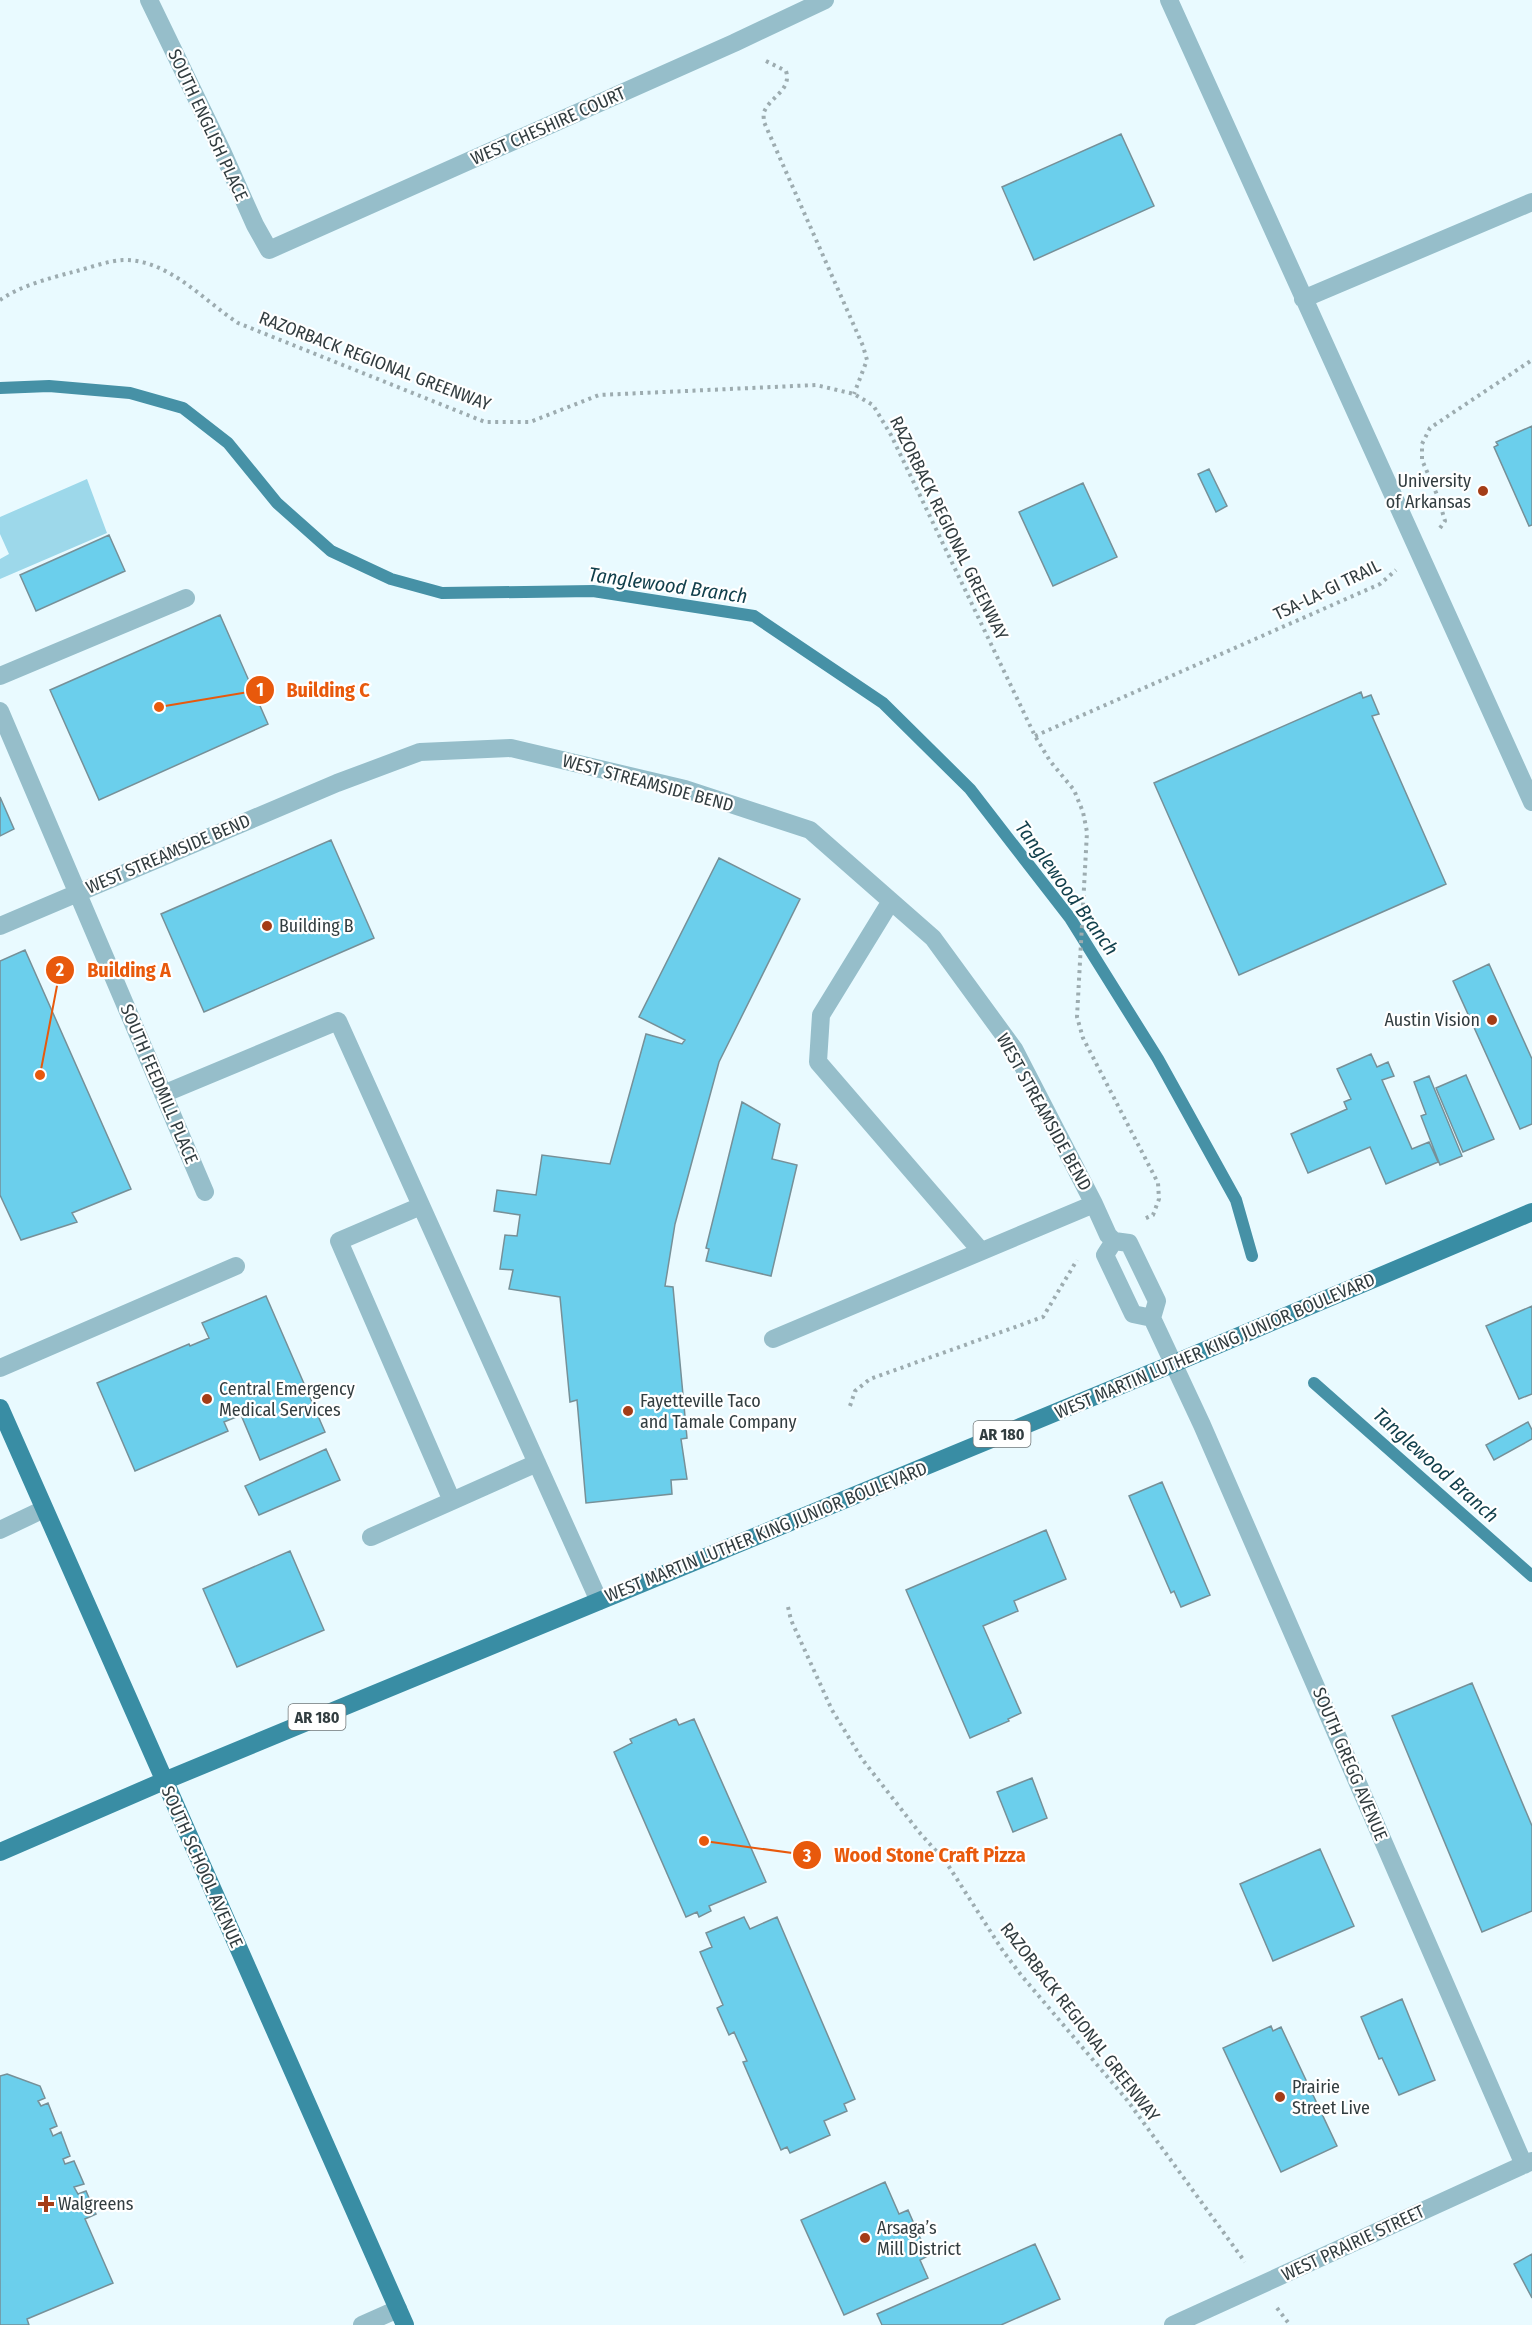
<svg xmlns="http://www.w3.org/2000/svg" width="1532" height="2325" font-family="'Fira Sans Condensed',sans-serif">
<rect width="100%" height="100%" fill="#e9faff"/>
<!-- green -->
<path fill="#9dd8ea" d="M87 479 107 533 0 579V559L9 554 0 534V517Z"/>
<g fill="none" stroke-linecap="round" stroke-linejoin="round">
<!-- stream -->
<path stroke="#4691a6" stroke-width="12" d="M0 388 49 386 130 393 183 408 228 443 277 503 331 551 391 579 442 593 593 591 754 616 883 703 970 789 1070 918 1158 1059 1236 1200 1252 1256
M1314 1383 1532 1576"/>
</g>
<!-- building -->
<path fill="#6bcfec" stroke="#769098" stroke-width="1.5" d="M1121 134 1154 206 1034 260 1002 187Z
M1532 426V525L1529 526 1494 447 1498 445 1496 442Z
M1209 469 1227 506 1216 512 1198 474Z
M1083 483 1117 557 1053 586 1019 512Z
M109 535 125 571 36 611 20 575Z
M220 615 268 724 99 800 50 690Z
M1361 692 1363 698 1371 695 1379 714 1372 716 1446 884 1239 975 1154 783Z
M0 797 14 829 0 836Z
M331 840 374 938 204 1012 161 914Z
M719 858 800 899 719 1062 675 1224 665 1286 673 1287 687 1438 681 1439 687 1479 671 1480 672 1494 586 1503 577 1400 570 1402 560 1297 509 1289 513 1270 500 1269 505 1235 517 1236 520 1215 494 1211 497 1190 536 1195 542 1155 610 1164 646 1034 682 1044 685 1040 639 1017Z
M25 950 131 1189 72 1213 77 1222 21 1240 0 1195V961Z
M1489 964 1532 1059V1124L1520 1129 1453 981Z
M1371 1054 1377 1067 1388 1062 1394 1076 1382 1080 1412 1149 1429 1142 1438 1162 1386 1184 1370 1147 1308 1173 1291 1134 1347 1109 1344 1102 1351 1099 1337 1069Z
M1466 1075 1494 1139 1463 1152 1436 1088Z
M1429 1076 1462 1156 1440 1165 1421 1116 1426 1114 1414 1082Z
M742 1102 780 1124 772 1159 797 1165 771 1276 706 1261 709 1249 706 1248Z
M266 1296 325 1432 260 1460 241 1415 224 1422 228 1431 135 1471 97 1383 189 1344 190 1346 209 1338 202 1323Z
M1532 1306V1394L1519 1399 1486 1326Z
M1528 1422 1532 1430V1439L1494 1460 1486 1445Z
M326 1449 340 1480 259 1515 245 1486Z
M1162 1482 1210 1595 1181 1607 1174 1591 1171 1593 1129 1496Z
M1046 1530 1066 1579 1014 1601 1018 1611 983 1626 1021 1713 1008 1719 1009 1721 970 1738 906 1590Z
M290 1551 324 1630 237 1667 203 1589Z
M1472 1683 1532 1826V1911L1482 1932 1392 1716Z
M676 1719 679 1725 694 1719 766 1882 709 1906 711 1911 699 1917 697 1912 686 1917 614 1752 632 1743 630 1739Z
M1032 1778 1047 1818 1013 1832 997 1792Z
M1320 1849 1354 1926 1273 1961 1240 1884Z
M744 1917 750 1929 777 1917 855 2099 844 2104 847 2111 824 2121 830 2135 790 2153 787 2147 781 2150 743 2062 747 2061 734 2032 729 2035 717 2008 723 2005 700 1952 712 1947 706 1933Z
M1402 1999 1435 2080 1399 2095 1382 2058 1379 2059 1361 2017Z
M1271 2026 1273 2031 1281 2027 1337 2146 1281 2172 1223 2048Z
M7 2074 40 2086 45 2098 38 2101 41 2106 48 2103 57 2126 50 2129 53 2136 61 2132 70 2156 63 2159 65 2164 74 2161 84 2184 74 2187 78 2194 86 2191 96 2214 85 2219 113 2283 27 2319 29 2325H0V2076Z
M885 2182 899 2214 908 2210 928 2256 920 2260 928 2278 844 2315 801 2220Z
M1035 2244 1060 2299 1001 2325H882L877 2314Z
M1532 2254V2298L1514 2264Z"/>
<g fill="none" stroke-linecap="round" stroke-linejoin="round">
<!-- path -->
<path stroke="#9dacb0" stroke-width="4" stroke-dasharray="3 4.5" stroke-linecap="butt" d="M766 61 786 71C792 90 770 97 764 112 763 115 764 119 764 122L863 346 867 360 854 394
M0 300C20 286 50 278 73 272 89 268 107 261 123 260 168 259 203 300 238 323L485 422H530L599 395 816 385 854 394 873 405 891 435 1035 736 1050 761 1074 790 1083 812 1087 832 1077 1017 1083 1038 1158 1183 1159 1199 1153 1215 1144 1219
M1440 528 1445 521 1438 497 1422 460V444L1430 428 1532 360
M1035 736 1380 584 1396 570
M850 1406 855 1391 870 1379 1043 1317 1077 1260
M788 1607 791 1620 832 1710 862 1759 919 1832 946 1862 1003 1951 1021 1975 1127 2100 1245 2262
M1277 2308 1290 2325"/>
<!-- minor -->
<path stroke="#96beca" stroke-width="18" d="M149 0 222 151 255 225 269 250 734 43 825 0
M1169 0 1532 802
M1303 299 1532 202
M0 676 186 598
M0 711 205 1192
M891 901 821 1015 818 1062 981 1251
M0 926 337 783 420 752 511 748 685 789 810 830 933 938 1014 1049 1094 1204 1108 1235 1114 1241 1129 1243 1157 1301 1152 1318 1202 1425 1524 2165
M163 1094 338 1021 599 1601
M421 1206 339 1241 452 1501 537 1463
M1114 1241 1105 1255 1133 1314 1152 1318
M773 1339 1094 1204
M0 1368 236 1266
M0 1530 44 1509
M371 1537 452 1501
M362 2325 398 2309
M1173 2325 1532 2161"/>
<!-- major -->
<path stroke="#398da4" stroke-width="18" d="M0 1408 405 2325
M0 1852 164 1781 1175 1363 1532 1212"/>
</g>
<!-- markers -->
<g fill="#a43d17" stroke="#fff" stroke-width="2">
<circle cx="1483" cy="491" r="6"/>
<circle cx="267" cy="926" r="6"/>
<circle cx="1492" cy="1020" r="6"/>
<circle cx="207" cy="1399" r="6"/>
<circle cx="628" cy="1411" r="6"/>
<circle cx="1280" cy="2097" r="6"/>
<path d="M43 2195h6v6h6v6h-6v6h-6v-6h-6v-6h6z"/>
<circle cx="865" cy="2238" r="6"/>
</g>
<g text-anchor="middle" stroke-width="4.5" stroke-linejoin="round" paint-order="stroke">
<!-- shield labels -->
<g fill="#fff" stroke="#707779" stroke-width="1.5">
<rect x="973.5" y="1421" width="57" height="26" rx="4.5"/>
<rect x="288.5" y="1704" width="57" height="26" rx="4.5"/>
</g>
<g font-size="16" font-weight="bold" fill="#323d40">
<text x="1002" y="1440">AR 180</text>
<text x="317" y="1723">AR 180</text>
</g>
<!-- street labels -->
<g font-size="18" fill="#323d40" stroke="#fff">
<text transform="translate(208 125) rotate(65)" y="6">SOUTH ENGLISH PLACE</text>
<text transform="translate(548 126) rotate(-24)" y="6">WEST CHESHIRE COURT</text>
<text transform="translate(375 361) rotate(21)" y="6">RAZORBACK REGIONAL GREENWAY</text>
<text transform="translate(949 528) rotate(64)" y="6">RAZORBACK REGIONAL GREENWAY</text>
<text transform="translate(1327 590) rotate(-26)" y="6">TSA-LA-GI TRAIL</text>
<text transform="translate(648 783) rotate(15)" y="6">WEST STREAMSIDE BEND</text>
<text transform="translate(168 854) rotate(-23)" y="6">WEST STREAMSIDE BEND</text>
<text transform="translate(159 1084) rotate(67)" y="6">SOUTH FEEDMILL PLACE</text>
<text transform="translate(1044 1112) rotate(61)" y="6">WEST STREAMSIDE BEND</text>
<text transform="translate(1215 1346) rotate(-23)" y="6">WEST MARTIN LUTHER KING JUNIOR BOULEVARD</text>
<text transform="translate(766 1532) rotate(-22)" y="6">WEST MARTIN LUTHER KING JUNIOR BOULEVARD</text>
<text transform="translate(1350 1764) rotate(67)" y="6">SOUTH GREGG AVENUE</text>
<text transform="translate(202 1867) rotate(66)" y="6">SOUTH SCHOOL AVENUE</text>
<text transform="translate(1080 2022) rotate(52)" y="6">RAZORBACK REGIONAL GREENWAY</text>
<text transform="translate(1353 2243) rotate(-25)" y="6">WEST PRAIRIE STREET</text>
</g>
<!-- poi labels -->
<g font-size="18" fill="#323d40" stroke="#fff" text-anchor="start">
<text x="1471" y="487" text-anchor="end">University<tspan x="1471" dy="21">of Arkansas</tspan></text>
<text x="279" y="932">Building B</text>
<text x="1480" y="1026" text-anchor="end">Austin Vision</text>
<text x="219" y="1395">Central Emergency<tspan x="219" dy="21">Medical Services</tspan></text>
<text x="640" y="1407">Fayetteville Taco<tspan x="640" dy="21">and Tamale Company</tspan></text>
<text x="1292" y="2093">Prairie<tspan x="1292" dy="21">Street Live</tspan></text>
<text x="58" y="2210">Walgreens</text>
<text x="877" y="2234">Arsaga’s<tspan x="877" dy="21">Mill District</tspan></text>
</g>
<!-- water labels -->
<g font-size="20" font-style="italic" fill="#12404c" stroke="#fff">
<text transform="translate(668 585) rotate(8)" y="7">Tanglewood Branch</text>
<text transform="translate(1067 888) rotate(54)" y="7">Tanglewood Branch</text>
<text transform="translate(1436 1465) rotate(42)" y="7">Tanglewood Branch</text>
</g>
</g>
<!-- callouts -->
<path fill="none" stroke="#e8590c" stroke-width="2" d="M159 707L260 690M40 1075L60 970M704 1841L807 1855"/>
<g fill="#e8590c" stroke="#fff" stroke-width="2">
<circle cx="159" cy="707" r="6"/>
<circle cx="40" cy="1075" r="6"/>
<circle cx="704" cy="1841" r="6"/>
<circle cx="260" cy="690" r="15"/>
<circle cx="60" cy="970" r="15"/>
<circle cx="807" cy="1855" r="15"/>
</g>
<g font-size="18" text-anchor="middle" font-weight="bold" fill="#fff">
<text x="260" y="696">1</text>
<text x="60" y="976">2</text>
<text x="807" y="1862">3</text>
</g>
<g font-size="20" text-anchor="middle" font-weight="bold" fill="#e8590c" stroke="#fff" stroke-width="4.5" stroke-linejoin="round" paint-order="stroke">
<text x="328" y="697">Building C</text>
<text x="129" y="977">Building A</text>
<text x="930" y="1862">Wood Stone Craft Pizza</text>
</g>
</svg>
